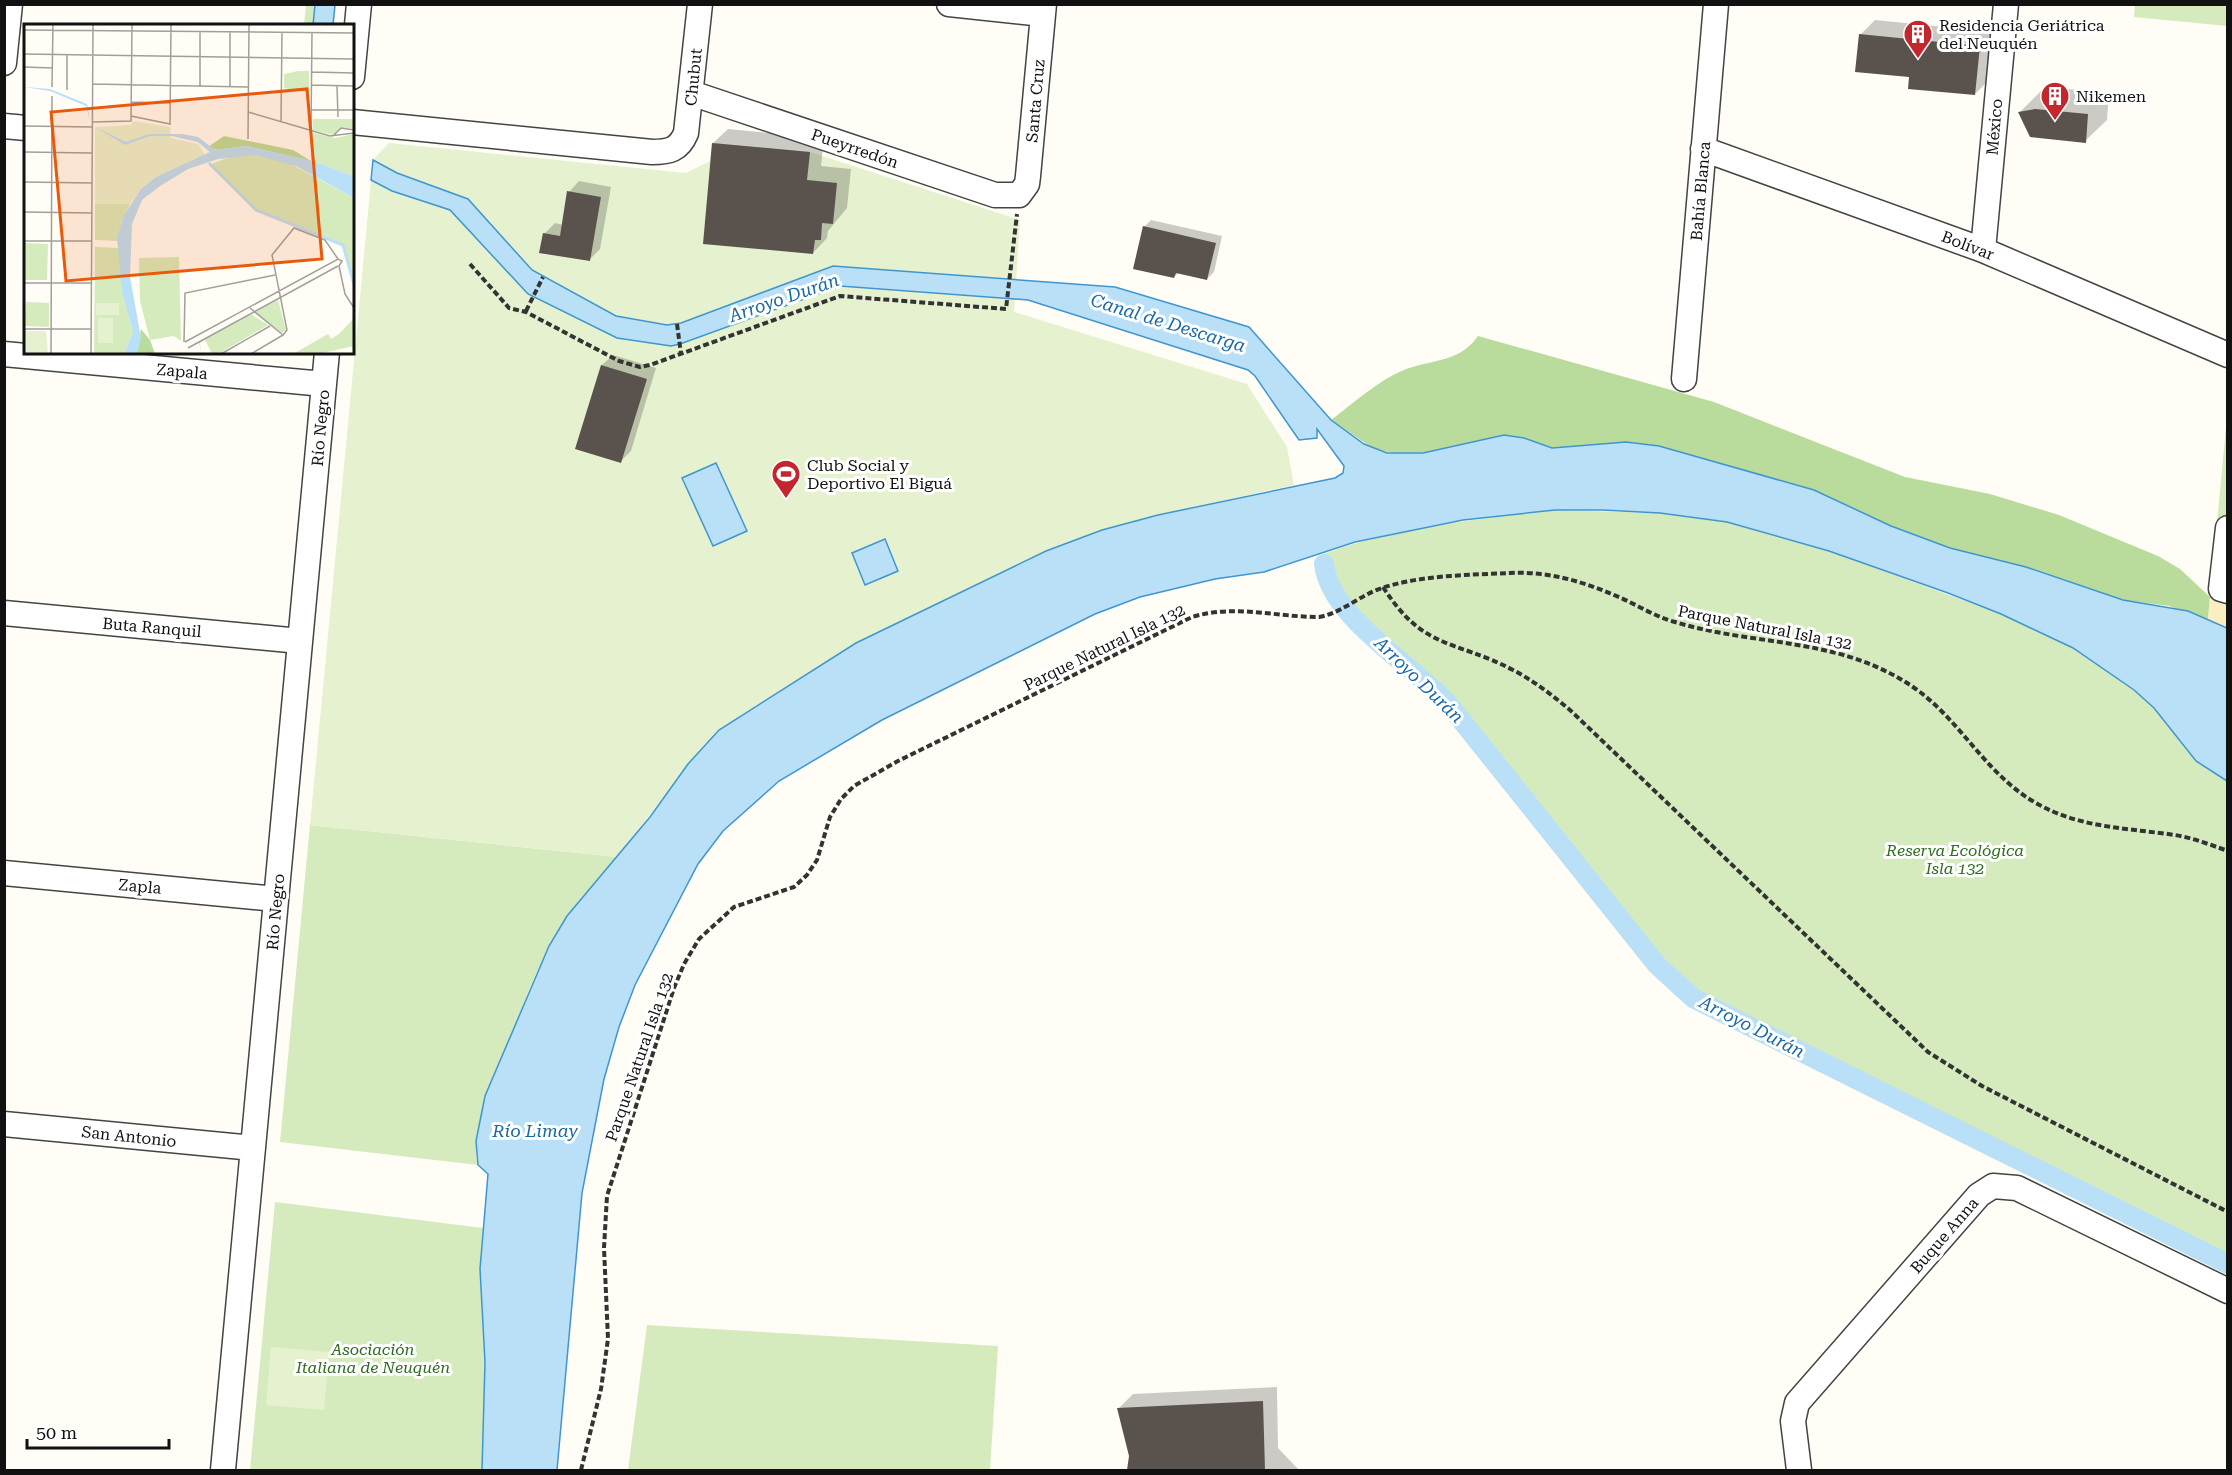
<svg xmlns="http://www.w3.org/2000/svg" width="2232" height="1475" font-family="'Roboto Serif',serif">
<rect width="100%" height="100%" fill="#fffdf5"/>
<!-- green -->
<path fill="#d5ebbd" d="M306 5H315L313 25H304Z
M2135 5H2227V26L2134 17Z
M2227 416V628L2208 619Z
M1555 510 1660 513 1727 522 1829 551 2001 614 2073 648 2134 690 2154 708 2196 761 2227 781V1264L1693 998 1657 965 1450 706C1419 671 1344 624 1328 586 1324 575 1324 564 1324 554 1399 526 1477 520 1555 510Z
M310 825 617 857C602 877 581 895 567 917 520 989 500 1075 476 1157L478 1165 280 1142Z
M275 1202 483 1228 480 1269 485 1362 482 1470H250Z
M647 1325 998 1346 990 1470H628Z"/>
<!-- forest -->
<path fill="#b9dc9c" d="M1478 336 1714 402 1905 477 1990 494 2059 515 2158 556 2180 569 2210 597 2208 619 2169 606 2123 600 2026 567 1950 548 1891 526 1814 490 1659 446 1626 442 1552 448 1524 438 1504 435 1441 450 1403 455 1374 449 1331 420C1354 403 1377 381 1404 370 1432 359 1459 363 1478 336Z"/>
<!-- sand -->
<path fill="#fbeec1" d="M2210 597 2227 603V628L2208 619Z"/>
<!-- pitch -->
<path fill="#e6f2cf" d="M389 143 686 173 710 161 712 143 810 152 1020 220 1014 312 1247 384 1287 447 1294 485 1158 515 1070 541 1016 565 949 600 856 643 742 714 704 745 617 857 310 825 373 160Z
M271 1347 329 1352 324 1410 266 1405Z"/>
<!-- water -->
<path fill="#b9e0f7" stroke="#3f96cf" stroke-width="1.5" d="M315 5H335L333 25H313Z
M373 160 397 173 468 199 532 270 616 316 667 325 681 323 833 266 1115 287 1249 327 1331 420 1364 444 1387 453H1423L1504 435 1524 438 1552 448 1626 442 1659 446 1814 490 1891 526 1950 548 2026 567 2123 600 2188 611 2227 628V781L2196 761 2154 708 2134 690 2073 648 2001 614 1948 593 1829 551 1727 522 1660 513 1603 510H1555L1463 520 1355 542 1264 572 1215 579 1140 597 1095 614 882 720 779 781 723 831 698 864 635 985 619 1027 604 1079 582 1193 557 1470H482L485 1362 480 1269 488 1174 478 1165 476 1141 485 1096 549 946 567 916 650 817 688 764 719 730 856 643 1046 551 1102 530 1158 515 1335 478 1343 473 1344 466 1317 429V438L1299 440 1255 376 1248 370 1028 300 840 286 680 344 671 346 617 338 528 294 450 210 392 191 371 180Z
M716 463 747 531 713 546 682 478Z
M885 539 898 571 865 585 852 553Z"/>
<!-- shadow -->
<path fill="#0003" d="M1875 20 1994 32 1989 80 1975 94 1911 76 1860 35Z
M2057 88 2109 93 2107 120 2085 141 2020 112 2041 91Z
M728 129 824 138 821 166 851 169 847 208 828 231 827 238 813 253 713 143Z
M579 181 611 187 600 249 590 259 544 234 555 223 563 225 569 192Z
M1151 220 1222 236 1214 272 1207 279 1179 272 1174 277 1144 227Z
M613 355 656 368 631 451 621 461 602 365Z
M1277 1387 1278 1448 1299 1470H1129L1130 1456 1119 1408 1133 1394Z"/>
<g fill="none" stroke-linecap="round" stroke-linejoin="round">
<!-- canal -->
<path stroke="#b9e0f7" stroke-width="20" d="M1324 564C1330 618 1414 665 1450 706L1657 965 1693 998 2228 1264"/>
</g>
<!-- building -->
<path fill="#5a524d" d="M1859 34 1980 46 1975 95 1908 89 1909 77 1855 72Z
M2035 109 2088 114 2086 143 2030 137 2018 112Z
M712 143 810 152 807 180 837 183 833 224 822 223 821 240H815L813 254 703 244Z
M567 191 601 197 590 261 539 253 543 233 560 236Z
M1143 226 1216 243 1207 280 1176 273 1174 278 1133 269Z
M601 365 647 379 621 463 575 449Z
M1263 1401 1265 1470H1127L1129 1456 1117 1408Z"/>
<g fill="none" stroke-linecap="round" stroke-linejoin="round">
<!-- minor casing -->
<g stroke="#444" stroke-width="27">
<path id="minor" d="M949 4 1043 14
M4 63 10 4
M352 77 359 4
M691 93 995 195H1019L1027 184 1028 176 1044 4
M352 122 652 152C669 152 679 150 686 133L700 4
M4 126 26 128
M1703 149 1983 250 2228 355
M1983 250 2006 4
M4 354 324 384
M1684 379 1716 4
M2228 528 2221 589 2228 591
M4 613 300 641
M4 873 276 899
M4 1124 253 1148
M223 1470 327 352
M1799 1470 1793 1421 1797 1403 1979 1195 1993 1186 2017 1188 2228 1291"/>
</g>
<!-- path -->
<path stroke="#333" stroke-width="4" stroke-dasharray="6 3" stroke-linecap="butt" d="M470 264 509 308 526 312 619 361 640 367 650 365 840 296 1006 309 1017 214
M526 311 543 277
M677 324 681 354
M1383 587C1424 651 1454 639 1513 670 1534 681 1552 695 1570 710L1928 1052 1982 1086 2228 1212
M581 1470 601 1389 608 1339 604 1248 607 1196 674 988 684 964 699 939 734 907 794 887 807 875 817 860 830 817 841 799 854 786 898 761 1192 617C1235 604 1275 617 1319 617 1342 613 1360 595 1382 588 1421 575 1469 575 1510 573 1549 571 1585 582 1621 598 1639 606 1656 617 1675 622 1757 647 1838 636 1913 687 1960 719 1985 774 2036 803 2079 828 2127 828 2175 835 2193 838 2211 845 2228 851"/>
<!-- minor -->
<use href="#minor" stroke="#fff" stroke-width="24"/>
</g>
<!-- icons -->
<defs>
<g id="building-pin" transform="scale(1.5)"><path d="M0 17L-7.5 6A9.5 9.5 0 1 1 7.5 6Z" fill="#c4262e" stroke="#fff"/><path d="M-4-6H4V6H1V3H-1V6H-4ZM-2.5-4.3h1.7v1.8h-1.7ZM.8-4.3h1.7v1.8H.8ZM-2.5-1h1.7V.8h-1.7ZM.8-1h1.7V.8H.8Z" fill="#fff"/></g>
<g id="stadium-pin" transform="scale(1.5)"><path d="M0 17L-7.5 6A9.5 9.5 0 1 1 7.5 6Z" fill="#c4262e" stroke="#fff"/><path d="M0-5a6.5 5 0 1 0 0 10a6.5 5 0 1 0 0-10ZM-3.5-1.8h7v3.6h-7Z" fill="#fff"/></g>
</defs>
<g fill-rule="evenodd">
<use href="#building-pin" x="1918" y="34"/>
<use href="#building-pin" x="2055" y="96"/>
<use href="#stadium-pin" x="786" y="474"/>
</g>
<g text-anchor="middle" stroke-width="6" stroke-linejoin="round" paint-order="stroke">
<!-- poi labels -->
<g font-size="16" fill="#111" stroke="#fff" text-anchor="start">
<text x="1939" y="31">Residencia Geriátrica<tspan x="1939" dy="18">del Neuquén</tspan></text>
<text x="2076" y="102">Nikemen</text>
<text x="807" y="471">Club Social y<tspan x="807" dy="18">Deportivo El Biguá</tspan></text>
</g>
<!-- street labels -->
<g font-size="16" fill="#111" stroke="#fff">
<text transform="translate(693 77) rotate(-84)" y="6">Chubut</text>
<text transform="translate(1035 101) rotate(-85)" y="6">Santa Cruz</text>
<text transform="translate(1994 127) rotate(-85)" y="6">México</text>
<text transform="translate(855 148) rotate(19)" y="6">Pueyrredón</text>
<text transform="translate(1700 191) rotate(-85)" y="6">Bahía Blanca</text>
<text transform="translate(1968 245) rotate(21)" y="6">Bolívar</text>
<text transform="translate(182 371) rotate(5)" y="6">Zapala</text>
<text transform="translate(320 428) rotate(-85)" y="6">Río Negro</text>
<text transform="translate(152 627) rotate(5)" y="6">Buta Ranquil</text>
<text transform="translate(1765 627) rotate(11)" y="6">Parque Natural Isla 132</text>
<text transform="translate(1104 647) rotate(-26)" y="6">Parque Natural Isla 132</text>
<text transform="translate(140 886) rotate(5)" y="6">Zapla</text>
<text transform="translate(275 912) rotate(-85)" y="6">Río Negro</text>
<text transform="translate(639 1057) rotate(-71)" y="6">Parque Natural Isla 132</text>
<text transform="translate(129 1136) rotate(6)" y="6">San Antonio</text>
<text transform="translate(1944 1235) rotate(-49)" y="6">Buque Anna</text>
</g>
<!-- park labels -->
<g font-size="16" font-style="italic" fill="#2f6b1f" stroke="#fff">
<text x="1955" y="856">Reserva Ecológica<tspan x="1955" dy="18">Isla 132</tspan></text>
<text x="373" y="1355">Asociación<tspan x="373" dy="18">Italiana de Neuquén</tspan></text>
</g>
<!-- water labels -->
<g font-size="18" font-style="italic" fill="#1768a6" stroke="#fff">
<text transform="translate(784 298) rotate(-19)" y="6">Arroyo Durán</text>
<text transform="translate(1168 323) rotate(17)" y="6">Canal de Descarga</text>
<text transform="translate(1419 680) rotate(44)" y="6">Arroyo Durán</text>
<text transform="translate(1752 1027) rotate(27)" y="6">Arroyo Durán</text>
<text x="535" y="1137">Río Limay</text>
</g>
</g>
<!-- overview -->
<g transform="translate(24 24)">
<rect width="330" height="330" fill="#fffdf5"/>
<path d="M274 47H285V69L260 64V50ZM289 95H330V105L320 104 309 111 289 106ZM287 108 311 114 330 110V152L287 137ZM211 131H231L263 138 330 174V260L319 221 232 186 185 141ZM71 180H106L98 196 94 217 71 216ZM0 219 24 220 23 256H0ZM71 223 95 224 98 269 109 308 100 330H70ZM155 233 157 317 150 312 126 316 116 277 115 234ZM254 276 262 306 258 309 230 288ZM2 278 25 279V303L0 302ZM227 290 244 301 194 330H188L181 316 176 319 177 330 175 318ZM330 294V322L294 330H269L304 310 307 315 315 310Z" fill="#d5ebbd"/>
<path d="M200 112 269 126 287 137 222 122 193 126 184 123ZM117 305 126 316 131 330H113Z" fill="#b9dc9c"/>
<path d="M110 97 146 103 147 114 174 120 181 131 132 153 117 165 106 180H71V103L107 101ZM72 279H95V291H72ZM74 294H89V319H74ZM0 307H22L24 330H0Z" fill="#e6f2cf"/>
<path d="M0 63 26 65 63 80 66 97 62 82 26 67ZM71 103 102 118 125 110H158L174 113 191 126 222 122 285 136 330 152V174L272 142 231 131 194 135 164 145 136 162 118 176 108 200 106 253 117 314 113 330H100L109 308 98 269 93 214 100 191 117 165 132 153 186 128 174 118 148 112H126L101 121Z" fill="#b9e0f7"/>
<path fill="none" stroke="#b9e0f7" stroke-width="3" d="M185 139 232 186 319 221 330 260"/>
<path fill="none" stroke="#a09f9a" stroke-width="1.5" d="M0 6 330 9M0 30 330 35M0 43 29 44M288 48 330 49M68 60 224 63M287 61 330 62M176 62V8M313 62 314 93M28 63 29 0M206 63V7M43 66V31M107 78 147 79M287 86H330M224 88 306 112 330 109M107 92 146 100 147 0M257 97 258 9M68 98 107 97 108 0M0 102 68 103M287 107 288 8M309 112 317 104 330 106M224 115 225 0M0 128 68 129M0 158 68 159M0 188 68 189M0 217H68M0 259H67M226 284 259 311M0 305H67M259 311 263 306 248 231 270 204 301 216 314 235M160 318 161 269 251 251M161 318 314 235 318 237 315 242 321 270 330 284M164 324 314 242M27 330 28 72M67 330 69 0M197 330 246 302M227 330 259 311"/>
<path fill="#e8590c" fill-opacity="0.15" stroke="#e8590c" stroke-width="3" d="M283 65 298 235 42 257 27 88Z"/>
<rect width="330" height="330" fill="none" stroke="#111" stroke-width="3"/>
</g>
<!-- border -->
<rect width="2232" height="1475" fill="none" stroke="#111111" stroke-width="12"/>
<!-- scale -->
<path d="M27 1439v9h142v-9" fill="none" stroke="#111111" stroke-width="3"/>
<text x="36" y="1439" font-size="18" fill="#111111" stroke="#ffffff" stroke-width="4.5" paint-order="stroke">50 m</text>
</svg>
